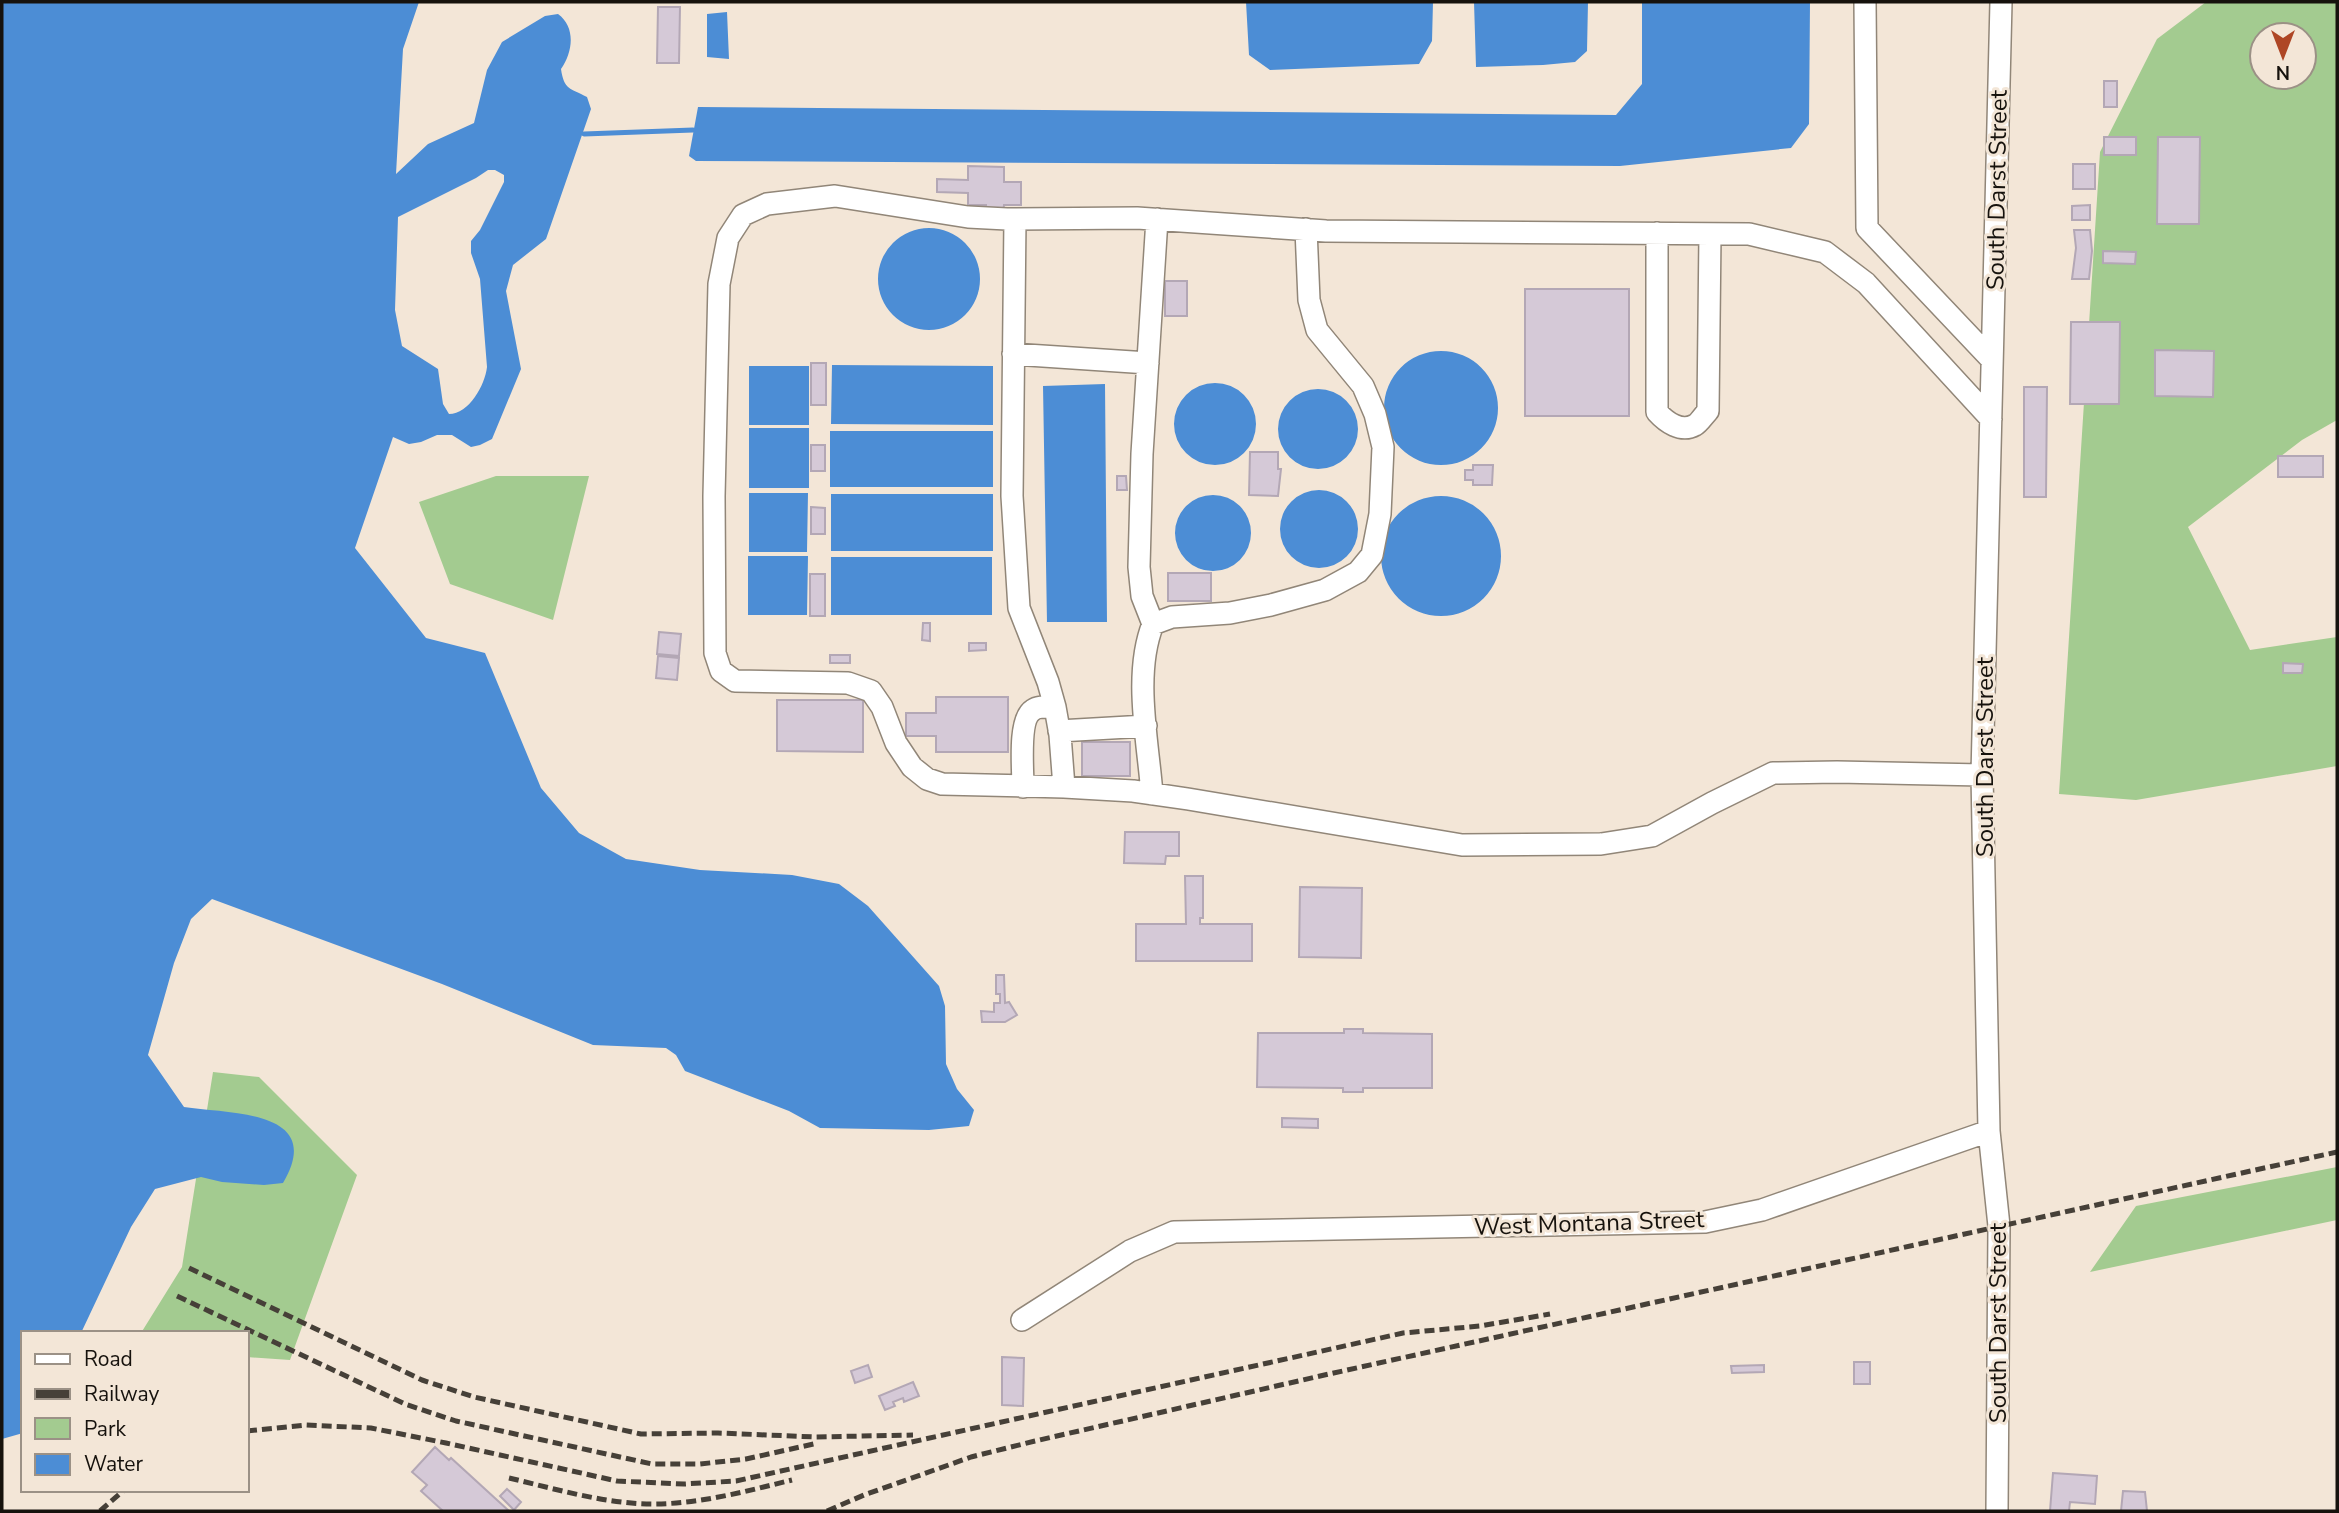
<svg xmlns="http://www.w3.org/2000/svg" width="2339" height="1513" font-family="'Nunito Sans',sans-serif">
<rect width="100%" height="100%" fill="#f3e6d7"/>
<!-- green -->
<path fill="#a3cb90" fill-rule="evenodd" d="M2206 2H2337V420L2302 440 2188 527 2250 650 2337 637V766L2136 800 2059 794 2100 152 2157 39ZM2262 35H2304V77H2262Z
M496 476H589L553 620 450 584 419 502Z
M213 1072 259 1077 357 1175 290 1360 247 1357V1333H141L182 1267Z
M2337 1167V1220L2090 1272 2136 1206Z"/>
<!-- water -->
<path fill="#4c8dd5" fill-rule="evenodd" d="M2 2H419L403 49 396 174 428 144 474 123 487 70 502 42 545 16 558 14C576 27 573 52 561 69 564 90 570 88 587 97L591 109 546 239 513 265 506 291 521 369 492 439 480 445 471 447 452 435H437L421 442 409 444 393 437 355 548 426 638 485 653 541 788 579 833 626 859 700 870 792 875 839 884 868 906 939 986 945 1006 946 1064 957 1089 974 1110 969 1126 929 1130 820 1128 789 1111 685 1071 676 1055 666 1048 593 1045 442 984 212 899 191 919 174 963 148 1055 184 1107C231 1114 326 1110 283 1183L264 1185 222 1182 201 1177 155 1189 131 1227 81 1333H23V1433L2 1439ZM488 170H495L504 175V182L480 230 471 241V253L480 279 487 367C485 385 469 414 449 414L443 404 438 369 402 346 395 310 398 217 476 178Z
M1246 2H1433L1432 41 1419 64 1270 70 1249 55Z
M1474 2H1588L1587 51 1575 62 1543 65 1476 67Z
M1642 2H1810L1809 124 1791 148 1620 166 696 161 689 156 698 107 1616 115 1642 84Z
M727 12 729 59 707 57V14Z
M878 279a51 51 0 1 1 102 0a51 51 0 1 1-102 0Z
M1384 408a57 57 0 1 1 114 0a57 57 0 1 1-114 0Z
M832 365 993 366V425L831 424Z
M749 366H809V425H749Z
M1174 424a41 41 0 1 1 82 0a41 41 0 1 1-82 0Z
M1105 384 1107 622H1047L1043 386Z
M1278 429a40 40 0 1 1 80 0a40 40 0 1 1-80 0Z
M749 428H809V488H749Z
M830 431H993V487H830Z
M1280 529a39 39 0 1 1 78 0a39 39 0 1 1-78 0Z
M749 493H808L807 552H749Z
M831 494H993V551H831Z
M1175 533a38 38 0 1 1 76 0a38 38 0 1 1-76 0Z
M1381 556a60 60 0 1 1 120 0a60 60 0 1 1-120 0Z
M748 556H808L807 615H748Z
M831 557H992V615H831Z"/>
<g fill="none" stroke-linecap="round" stroke-linejoin="round">
<!-- stream -->
<path stroke="#4c8dd5" stroke-width="5" d="M584 134 693 130"/>
</g>
<!-- building -->
<path fill="#d5c9d7" stroke="#b3a7b5" stroke-width="2" d="M658 7H680L679 63H657Z
M2104 81H2117V107H2104Z
M2104 137H2136V155H2104Z
M2158 137H2200L2199 224H2157Z
M2073 164H2095V189H2073Z
M968 166 1004 167V182H1021V205H1004L1003 214H986V205H968V193L937 192V179L968 180Z
M2090 205V220H2072V206Z
M2074 230H2090L2092 251 2089 279H2072L2076 248Z
M2103 251 2136 252 2135 264 2103 263Z
M1165 281H1187V316H1165Z
M1525 289H1629V416H1525Z
M2071 322H2120L2119 404H2070Z
M2155 350 2214 351 2213 397 2155 396Z
M811 363H826V405H811Z
M2024 387H2047L2046 497H2024Z
M811 445H825V471H811Z
M1250 452H1278V469H1281L1278 496 1249 495Z
M2278 456H2323V477H2278Z
M1473 465H1493L1492 485H1473V480H1465V470H1473Z
M1117 476H1126L1127 490H1117Z
M811 507 825 508V534H811Z
M1168 573H1211V601H1168Z
M810 574H825V616H810Z
M923 623H930V641L922 640Z
M659 632 681 634 679 656 657 654Z
M969 643H986V650L969 651Z
M830 655H850V663H830Z
M658 656 679 658 677 680 656 678Z
M2283 663 2303 664 2302 673H2283Z
M936 697H1008V752H936V736H906V713H936Z
M777 700H863V752L777 751Z
M1082 742H1130V776H1082Z
M1125 832H1179V856H1166L1165 864 1124 863Z
M1185 876H1203V918H1200V924H1252V961H1136V924H1186Z
M1300 887 1362 888 1361 958 1299 957Z
M996 975H1004L1005 1003 1009 1002 1017 1015 1005 1022H982L981 1011 994 1012V1003H1000V994H996Z
M1344 1029H1363V1033L1432 1034V1088H1363V1092H1343V1088L1257 1087 1258 1033H1344Z
M1282 1118 1318 1119V1128L1282 1127Z
M1002 1357 1024 1358 1023 1406 1002 1405Z
M1854 1362H1870V1384H1854Z
M868 1365 872 1377 855 1383 851 1371Z
M1764 1365V1372L1732 1373 1731 1366Z
M913 1382 919 1396 904 1402 903 1398 893 1402 895 1406 885 1410 879 1396Z
M435 1447 449 1460 451 1458 509 1511H443L421 1491 427 1485 412 1472Z
M2053 1473 2097 1476 2095 1504 2070 1502 2069 1511H2050Z
M507 1489 521 1502 514 1510 500 1496Z
M2123 1491 2145 1492 2147 1511H2121Z"/>
<g fill="none" stroke-linecap="round" stroke-linejoin="round">
<!-- minor casing -->
<g stroke="#918678" stroke-width="24">
<path id="minor" d="M1865 2 1867 228 1992 360
M1015 219 1012 496 1019 608 1048 682 1055 707 1060 735 1064 787
M1657 233V412C1666 422 1681 433 1695 425 1699 423 1704 415 1708 411L1710 234
M1013 354 1148 363
M1153 624 1142 596 1139 567 1142 454 1157 219
M1059 731 1146 726
M1982 775 1837 772 1773 773 1712 803 1652 836 1601 844 1462 845 1188 799 1133 791 1064 787 942 784 927 779 912 767 896 743 882 707 871 691 848 683 735 681 721 671 715 653 714 496 719 284 728 238 743 215 767 204 835 196 968 217 1007 219 1137 218 1326 231 1749 234 1825 252 1866 283 1991 419
M1023 787C1023 770 1018 719 1033 710 1038 706 1047 707 1055 707
M1152 794C1148 741 1133 674 1153 624L1172 617 1230 613 1271 605 1325 590 1358 572 1372 555 1380 514 1383 447 1375 414 1363 386 1317 330 1309 300 1306 229
M1022 1320 1130 1251 1174 1232 1705 1222 1762 1210 1989 1131
M1997 1511 1999 1226 1989 1131 1982 775 2001 2"/>
</g>
<!-- minor -->
<use href="#minor" stroke="#fff" stroke-width="21"/>
<!-- rail -->
<path stroke="#464038" stroke-width="5" stroke-dasharray="10 5" stroke-linecap="butt" d="M189 1268 422 1380 474 1397 641 1434 718 1433 816 1437 913 1435
M177 1296 405 1404 456 1421 652 1464H700L746 1459 818 1443
M247 1431 306 1425 371 1428 446 1443 617 1481 684 1484 736 1481 1403 1333 1480 1326 1550 1314
M509 1478C556 1489 605 1504 653 1504 700 1504 747 1491 792 1480
M100 1511 124 1490
M827 1511 864 1495 971 1457 1035 1441 1329 1374 2337 1152"/>
</g>
<g text-anchor="middle" stroke-width="6" stroke-linejoin="round" paint-order="stroke">
<!-- street labels -->
<g font-size="24" fill="#16120d" stroke="#f3e6d7">
<text transform="translate(1997 190) rotate(-89)" y="8">South Darst Street</text>
<text transform="translate(1985 757) rotate(-90)" y="8">South Darst Street</text>
<text transform="translate(1589 1223) rotate(-2)" y="8">West Montana Street</text>
<text transform="translate(1998 1323) rotate(-90)" y="8">South Darst Street</text>
</g>
</g>
<!-- border -->
<rect width="2339" height="1513" fill="none" stroke="#16120d" stroke-width="7"/>
<!-- legend -->
<rect x="21" y="1331" width="228" height="161" fill="#f3e6d7" stroke="#9b9186" stroke-width="2"/>
<rect x="35" y="1354" width="35" height="10" fill="#ffffff" stroke="#9b9186" stroke-width="2"/>
<text x="84" y="1366" font-size="21" fill="#16120d">Road</text>
<rect x="35" y="1389" width="35" height="10" fill="#464038" stroke="#9b9186" stroke-width="2"/>
<text x="84" y="1401" font-size="21" fill="#16120d">Railway</text>
<rect x="35" y="1418" width="35" height="21" fill="#a3cb90" stroke="#9b9186" stroke-width="2"/>
<text x="84" y="1436" font-size="21" fill="#16120d">Park</text>
<rect x="35" y="1454" width="35" height="21" fill="#4c8dd5" stroke="#9b9186" stroke-width="2"/>
<text x="84" y="1471" font-size="21" fill="#16120d">Water</text>
<!-- north arrow -->
<g transform="translate(2283 56) rotate(180)"><circle r="33" fill="#f3e6d7" stroke="#9b9186" stroke-width="2"/>
<path d="M0-5L12 26L0 18L-12 26Z" fill="#ae4625"/>
<text y="-10" font-size="19" font-weight="bold" text-anchor="middle" fill="#16120d">N</text>
</g>
</svg>
